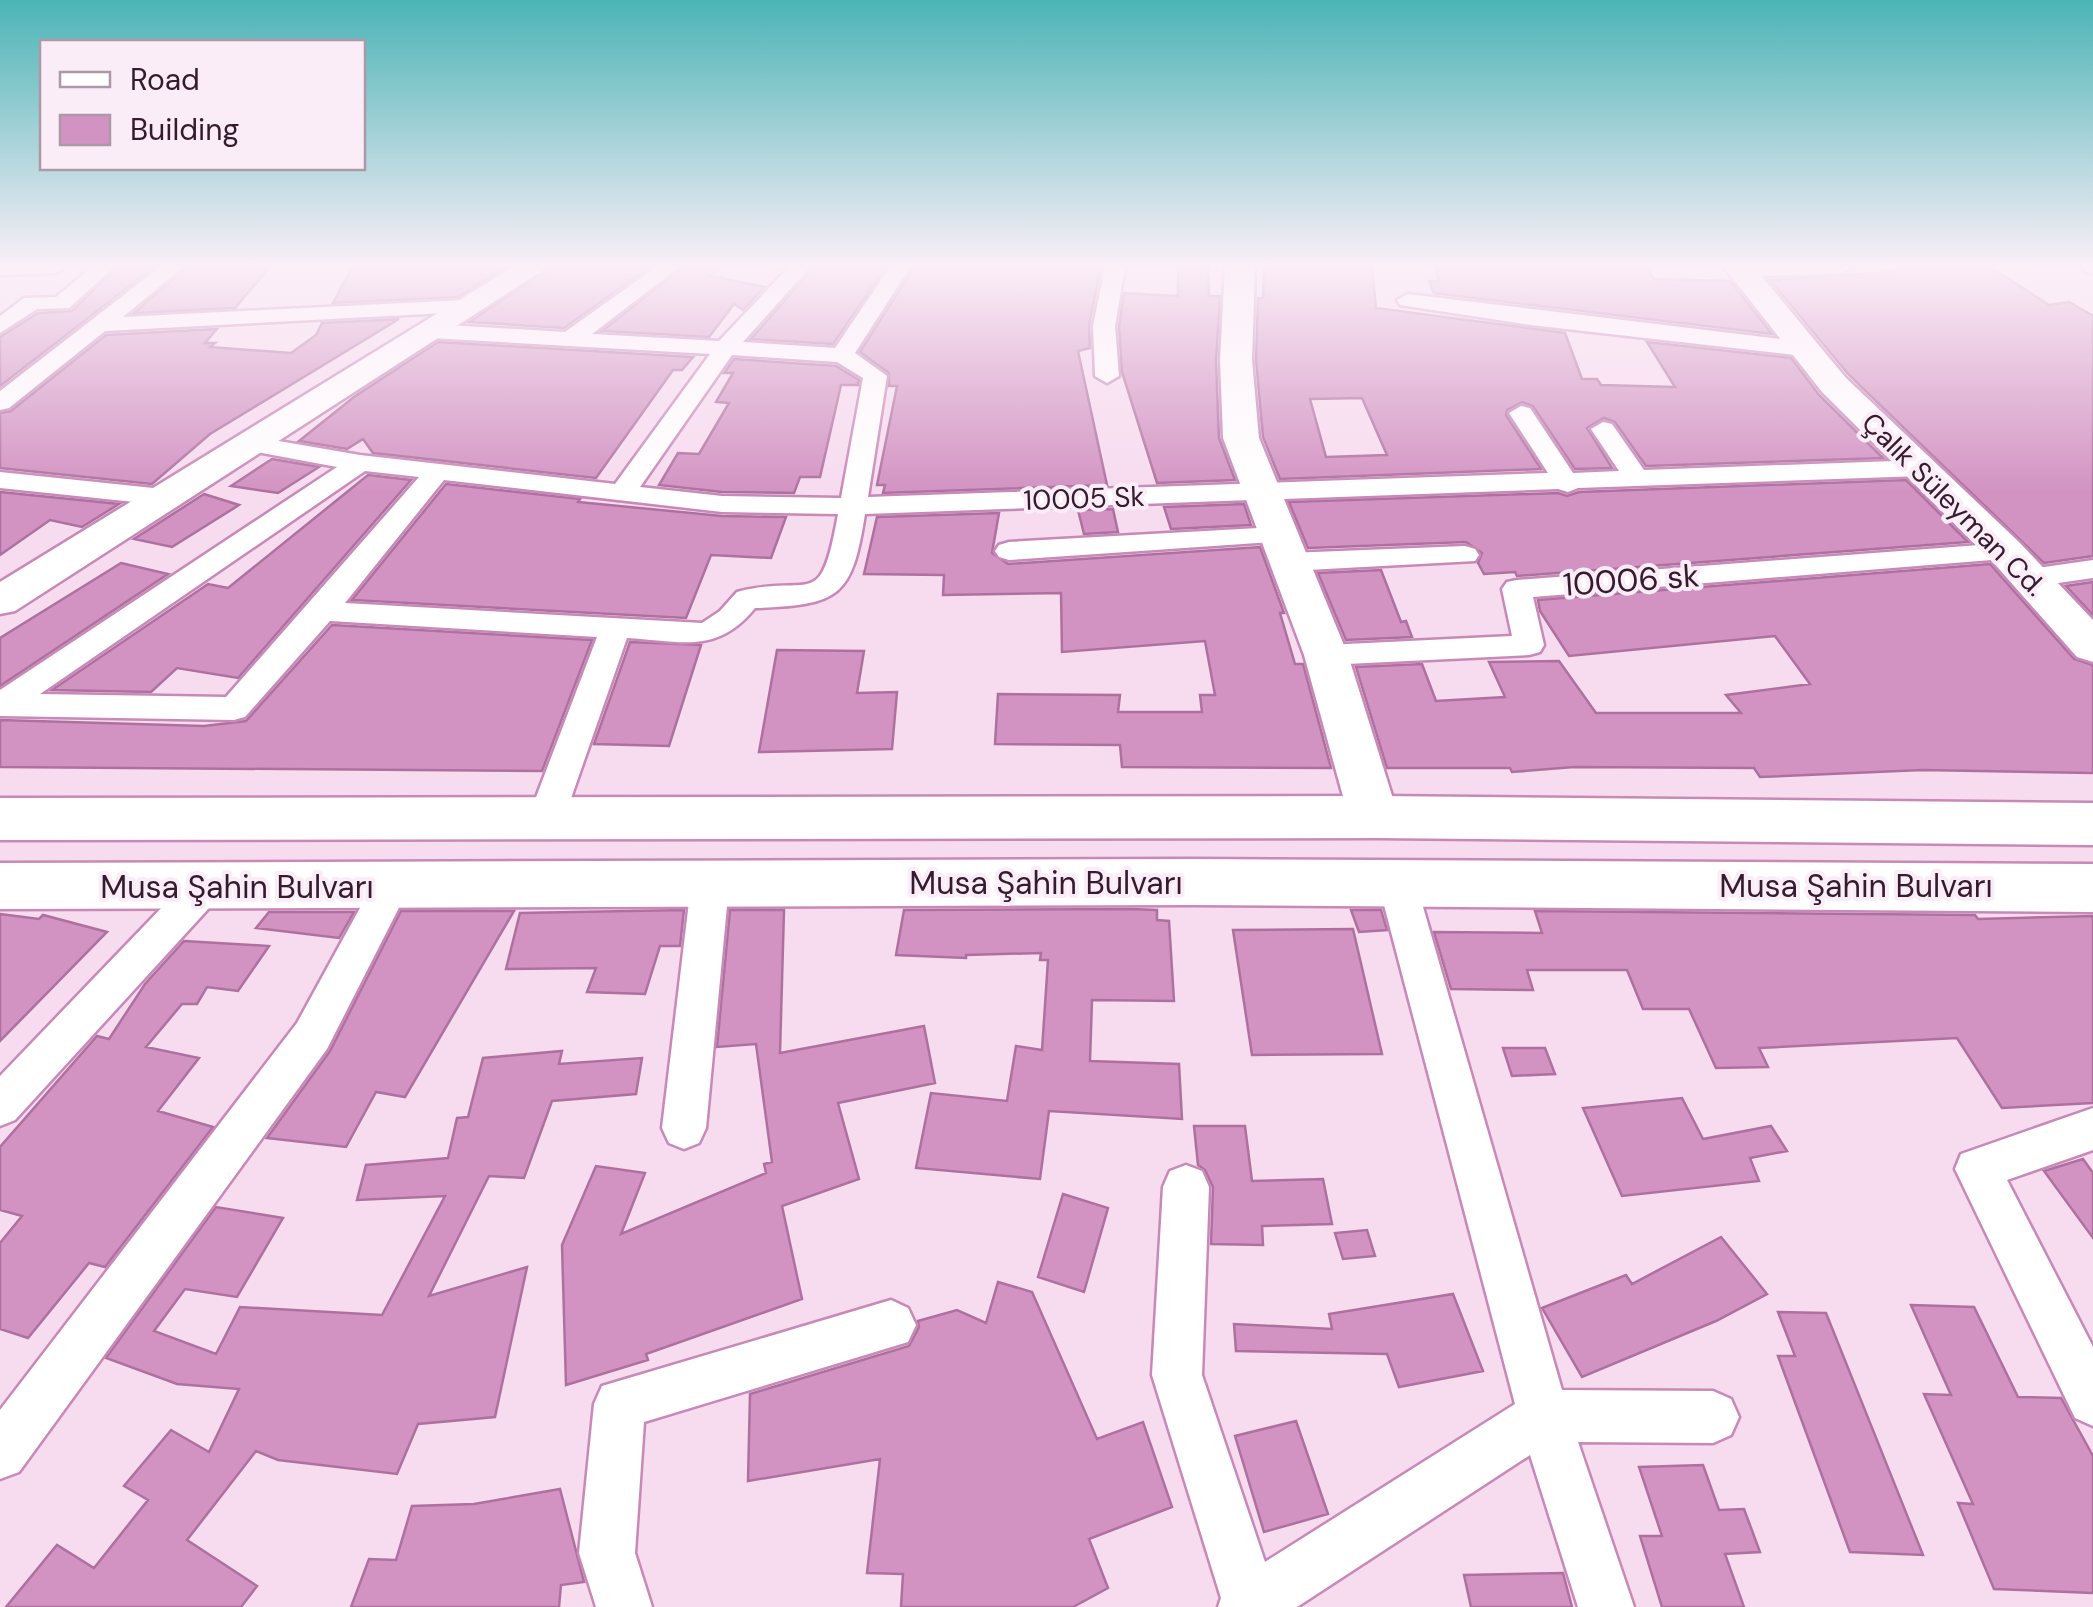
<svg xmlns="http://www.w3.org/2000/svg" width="2093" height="1607" font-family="'DM Sans',sans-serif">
<rect width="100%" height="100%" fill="#f7dbef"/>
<!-- building -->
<path fill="#d293c2" stroke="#ae719f" stroke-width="2.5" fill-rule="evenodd" d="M118 267H154L0 386V337L38 313 72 311Z
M187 267H270L235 308 134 313Z
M352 267 385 268 506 267 458 297 333 303Z
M551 267H650L564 328 469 322Z
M683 267H723L710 276 765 287 743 310 734 304 709 337 602 331Z
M814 267H886L833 344 751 339Z
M914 267H1101L1089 325 1090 348 1078 351 1107 485 883 493 885 485H877L897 386H889V373L860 352Z
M1178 267H1208L1209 296H1220L1216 360 1219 438 1235 480 1157 483 1122 372 1119 326 1124 293 1178 296Z
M1264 267H1372L1376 308 1565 333 1582 379H1597L1601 385 1675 387 1647 342 1791 358 1819 395 1883 458 1646 466 1615 422 1604 418 1587 428 1612 468 1575 469 1533 406 1522 402 1507 410 1506 415 1541 469 1280 479 1263 437 1256 360 1258 298H1263ZM1310 399 1362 398 1387 455 1326 457Z
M1435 267H1625L1648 268 1654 279 1730 281 1772 334 1434 293 1429 281H1439Z
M1992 268 2049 305 2069 302 2093 316V556L2044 563 1849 375 1770 280 1894 272 1891 269Z
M399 319 210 434 152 484 0 468V413L11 411 106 335 217 329 205 343H215L210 347 291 353 316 335 322 323Z
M438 342 693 357 682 370H673L596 478 373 453 363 439 347 449 299 441 354 397Z
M734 359 836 366 859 380 858 385H841L820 477H800L794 493 722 492 659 485 678 453 699 454 729 403 716 402 733 373H724Z
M272 459 319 467 278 493 231 486Z
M368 475 411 480 238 678 177 668 151 692 52 690 208 584 228 588Z
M1906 480 1968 542 1517 576 1515 572 1484 574 1478 563 1482 553 1466 542 1308 548 1289 502 1558 493 1567 496 1579 492Z
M446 484 580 499 578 502 722 516 786 517 771 558 711 555 686 618 352 600Z
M0 492 119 504 82 527 50 520 0 555Z
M204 494 239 505 172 547 134 539Z
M1244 504 1251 525 1171 529 1164 507Z
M1113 509 1118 532 1084 534 1078 510Z
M999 513 992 553 1008 564 1260 547 1284 613H1280L1295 664H1303L1331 768 1122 767 1120 745 995 744 998 694 1120 695 1118 712H1202L1200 695H1215L1205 641 1062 652 1061 593 943 595 944 575 864 574 877 517Z
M121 563 168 574 0 686V638Z
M1990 564 2074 659 2093 665V773L1922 770 1760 777 1754 768 1574 767 1512 772 1510 768H1387L1356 667 1422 664 1436 701 1505 697 1489 662 1559 661 1596 713H1741L1726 695 1810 684 1775 636 1569 656 1540 611 1538 600Z
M1381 570 1401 622 1406 621 1412 637 1346 640 1318 573Z
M2093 582V615L2066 586Z
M332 625 592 640 542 771 0 767V720L204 726 246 721Z
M630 642 701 645 669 746 594 744Z
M777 650 864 651 857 693 897 692 892 749 759 752Z
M1132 909 1157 910V920L1169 921 1174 1001 1092 1000 1090 1061 1179 1064 1182 1119 1049 1111 1040 1179 916 1168 931 1093 1007 1101 1016 1046 1042 1050 1048 960H1040L1041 953 966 955V958L896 955 904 910Z
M684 910 680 946H660L645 994 587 992 596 968 506 969 520 913Z
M730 910H784L780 1053 924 1026 935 1083 838 1103 859 1179 782 1206 802 1299 646 1354 648 1360 566 1385 562 1245 596 1166 645 1173 621 1234 766 1173 764 1164 772 1162 756 1044 717 1047Z
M1351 910H1381L1387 930 1359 932Z
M401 911H514L405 1097 376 1092 346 1147 267 1138 330 1051Z
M1535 911 1975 915 1978 919 2093 916V1103L2002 1108 1957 1038 1759 1048 1768 1067 1716 1068 1689 1009H1643L1627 970H1527L1533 990 1451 989 1434 932 1542 933Z
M269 912H354L339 938 256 928Z
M0 914 39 919 43 915 107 932 0 1041Z
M1353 929 1382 1054 1252 1055 1233 930Z
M184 941 269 946 238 991 207 987 197 1004H182L146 1047 199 1058 158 1111 213 1127 105 1267 89 1263 28 1338 0 1329V1243L22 1216 0 1210V1147L97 1036 109 1039 145 984Z
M1503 1048H1545L1555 1074 1512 1076Z
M562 1051 559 1064 642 1058 636 1094 552 1101 524 1178 489 1176 429 1296 527 1267 495 1417 418 1424 397 1474 278 1460 256 1451 187 1540 257 1586 241 1607H6L57 1545 94 1568 148 1500 124 1486 171 1430 209 1452 239 1389 177 1384 106 1358 216 1207 283 1218 237 1297 185 1289 154 1331 216 1354 240 1307 382 1315 445 1196 357 1200 366 1165 448 1158 457 1118 468 1117 483 1058Z
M1682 1098 1703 1139 1771 1126 1787 1151 1750 1158 1759 1181 1622 1196 1583 1108Z
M1194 1126H1245L1252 1181 1323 1179 1332 1224 1262 1226 1263 1245 1211 1244 1213 1187 1205 1170 1198 1165Z
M2083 1159 2093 1173V1238L2044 1171Z
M1063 1194 1108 1208 1084 1292 1038 1277Z
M1367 1230 1375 1256 1343 1259 1335 1233Z
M1721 1237 1767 1294 1716 1321 1582 1377 1542 1308 1626 1275 1632 1284Z
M998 1282 1032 1292 1097 1439 1143 1422 1172 1507 1089 1539 1108 1588 1073 1607H901L903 1574 867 1573 880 1459 748 1481 750 1394 909 1346 919 1327 918 1321 957 1310 986 1323Z
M1453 1294 1483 1371 1399 1387 1387 1354 1236 1351 1234 1324 1332 1329 1329 1314Z
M1911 1305 1974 1307 2018 1397 2061 1398 2093 1456V1593L1994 1589 1958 1503 1973 1504 1924 1394 1951 1395Z
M1778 1312 1826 1313 1923 1555 1850 1552 1778 1356H1795Z
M1296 1421 1328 1514 1264 1532 1235 1436Z
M1703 1465 1719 1510 1744 1509 1760 1552 1725 1554 1744 1607H1662L1640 1536H1662L1639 1467Z
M560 1489 584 1582 561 1585 559 1607H351L369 1559 396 1560 412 1506 474 1504Z
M1563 1573 1572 1607H1471L1464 1575Z"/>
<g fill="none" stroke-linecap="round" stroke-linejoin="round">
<!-- street casing -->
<g stroke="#c889b8" stroke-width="5">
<path id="street" d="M0 267H65L55 273 0 275Z
M92 267H114L69 308 37 309 0 333V316L24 298 56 297Z
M160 267H183L123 317 464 300 475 306 464 312 105 331 9 408 0 410V391Z
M656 267H679L592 334 719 341 789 267H810L743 342 835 348 890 267H910L855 353 887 376 868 497 1548 473 1509 413 1521 406 1530 408 1573 473 1619 471 1591 429 1603 422 1612 424 1644 470 1922 460 1935 468 1922 476 1578 488 1568 492 1558 489 865 514C852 597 840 605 755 608 717 655 681 641 627 638L563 821 558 831 545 835 532 831 527 821 597 637 330 621 245 717 234 720 0 716V690L337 467 241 449 237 444 241 439 250 436 360 455 615 484 710 354 431 338 420 331 431 324 565 332ZM732 355 837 362 863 378 841 498 722 496 640 487ZM365 471 419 477 226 697 40 694ZM444 480 722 512 838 514C820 615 813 572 737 592L720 611 702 623 345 603Z
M1105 267H1125L1115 326 1119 376 1107 383 1095 376 1093 326Z
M1743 267H1852L1842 273 1736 277 1733 273Z
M2082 267H2093V273L2085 271Z
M1408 294 1804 342 1815 349 1804 356 1531 325 1400 305 1397 300Z
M0 472 163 489 176 497 163 505 0 488Z
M1277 527 1287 529 1291 535 1287 541 1009 560 999 557 995 551 999 545 1009 542Z
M2006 543 2016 546 2020 552 2016 558 1533 597 1544 645 1540 652 1529 655 1326 665 1315 662 1310 655 1315 648 1326 645 1512 636 1502 589 1507 582 1517 580Z
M1465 546 1475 549 1479 555 1475 561 1289 571 1279 568 1275 562 1279 556 1289 553Z
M2093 560V578L2030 587 2020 584 2016 578 2020 572 2030 569Z
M207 870 220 874 226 885 220 896 15 1120 0 1126V1076L194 874Z
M710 870 723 874 729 885 706 1128 699 1143 684 1149 669 1143 662 1128 691 885 697 874Z
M1398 871 1411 875 1417 886 1562 1390 1713 1391 1731 1399 1739 1417 1731 1435 1713 1443 1578 1442 1634 1607H1578L1530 1455 1297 1607H1218L1221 1598 1152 1375 1163 1187 1170 1171 1186 1165 1202 1171 1209 1187 1202 1375 1265 1562 1515 1404 1379 886 1385 875Z
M390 873 403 877 409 888 327 1049 19 1472 0 1479V1410L297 1023 377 877Z
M2093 1108V1150L2007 1180 2093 1347V1426L2075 1418 1955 1169 1961 1154Z
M891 1300 908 1308 916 1325 908 1342 644 1422 635 1553 652 1607H596L579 1553 594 1404 602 1386Z"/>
</g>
<!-- secondary casing -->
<g stroke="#c889b8" stroke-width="5">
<path id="secondary" d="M513 267H548L15 611 0 614V582Z
M1225 267H1255L1252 360 1259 438 1348 655 1399 818 1392 832 1374 837 1356 832 1349 818 1304 655 1223 438 1220 360Z
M1724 267H1754L1846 378 2020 543 2093 620V662L2077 657 1992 561 1822 392Z"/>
</g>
<!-- primary casing -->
<g stroke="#c889b8" stroke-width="5">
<path id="primary" d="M1378 796 2093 803V845L1378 838 0 840V798Z
M1192 859 2093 864V912L1192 905 0 909V863Z"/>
</g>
<!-- street -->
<use href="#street" fill="#fff" fill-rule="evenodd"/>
<!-- secondary -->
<use href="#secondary" fill="#fff" fill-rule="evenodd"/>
<!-- primary -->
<use href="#primary" fill="#fff" fill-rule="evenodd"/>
</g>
<!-- sky -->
<linearGradient id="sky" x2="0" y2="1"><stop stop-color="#4bb4b6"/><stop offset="0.54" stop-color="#fbeff8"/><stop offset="1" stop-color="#fbeff8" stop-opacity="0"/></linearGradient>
<rect width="2093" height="492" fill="url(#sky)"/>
<g text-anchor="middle" stroke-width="8" stroke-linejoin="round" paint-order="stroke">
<!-- far-street labels -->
<g font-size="28" fill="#341b2e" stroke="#fbedf7">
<text transform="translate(1084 498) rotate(-2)" y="10">10005 Sk</text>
<text transform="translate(1954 504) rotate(45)" y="10">Çalık Süleyman Cd.</text>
</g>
<!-- street labels -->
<g font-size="32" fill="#341b2e" stroke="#fbedf7">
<text transform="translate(1631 580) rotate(-4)" y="11">10006 sk</text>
<text x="1046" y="894">Musa Şahin Bulvarı</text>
<text x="1856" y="897">Musa Şahin Bulvarı</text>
<text x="237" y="898">Musa Şahin Bulvarı</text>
</g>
</g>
<!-- legend -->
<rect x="40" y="40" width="325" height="130" fill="#fbedf7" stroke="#ab99a7" stroke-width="2.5"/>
<rect x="60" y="72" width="50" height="15" fill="#ffffff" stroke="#ab99a7" stroke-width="2.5"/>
<text x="130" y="90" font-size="30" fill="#341b2e">Road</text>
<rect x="60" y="115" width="50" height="30" fill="#d293c2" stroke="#ab99a7" stroke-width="2.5"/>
<text x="130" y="140" font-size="30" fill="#341b2e">Building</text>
</svg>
